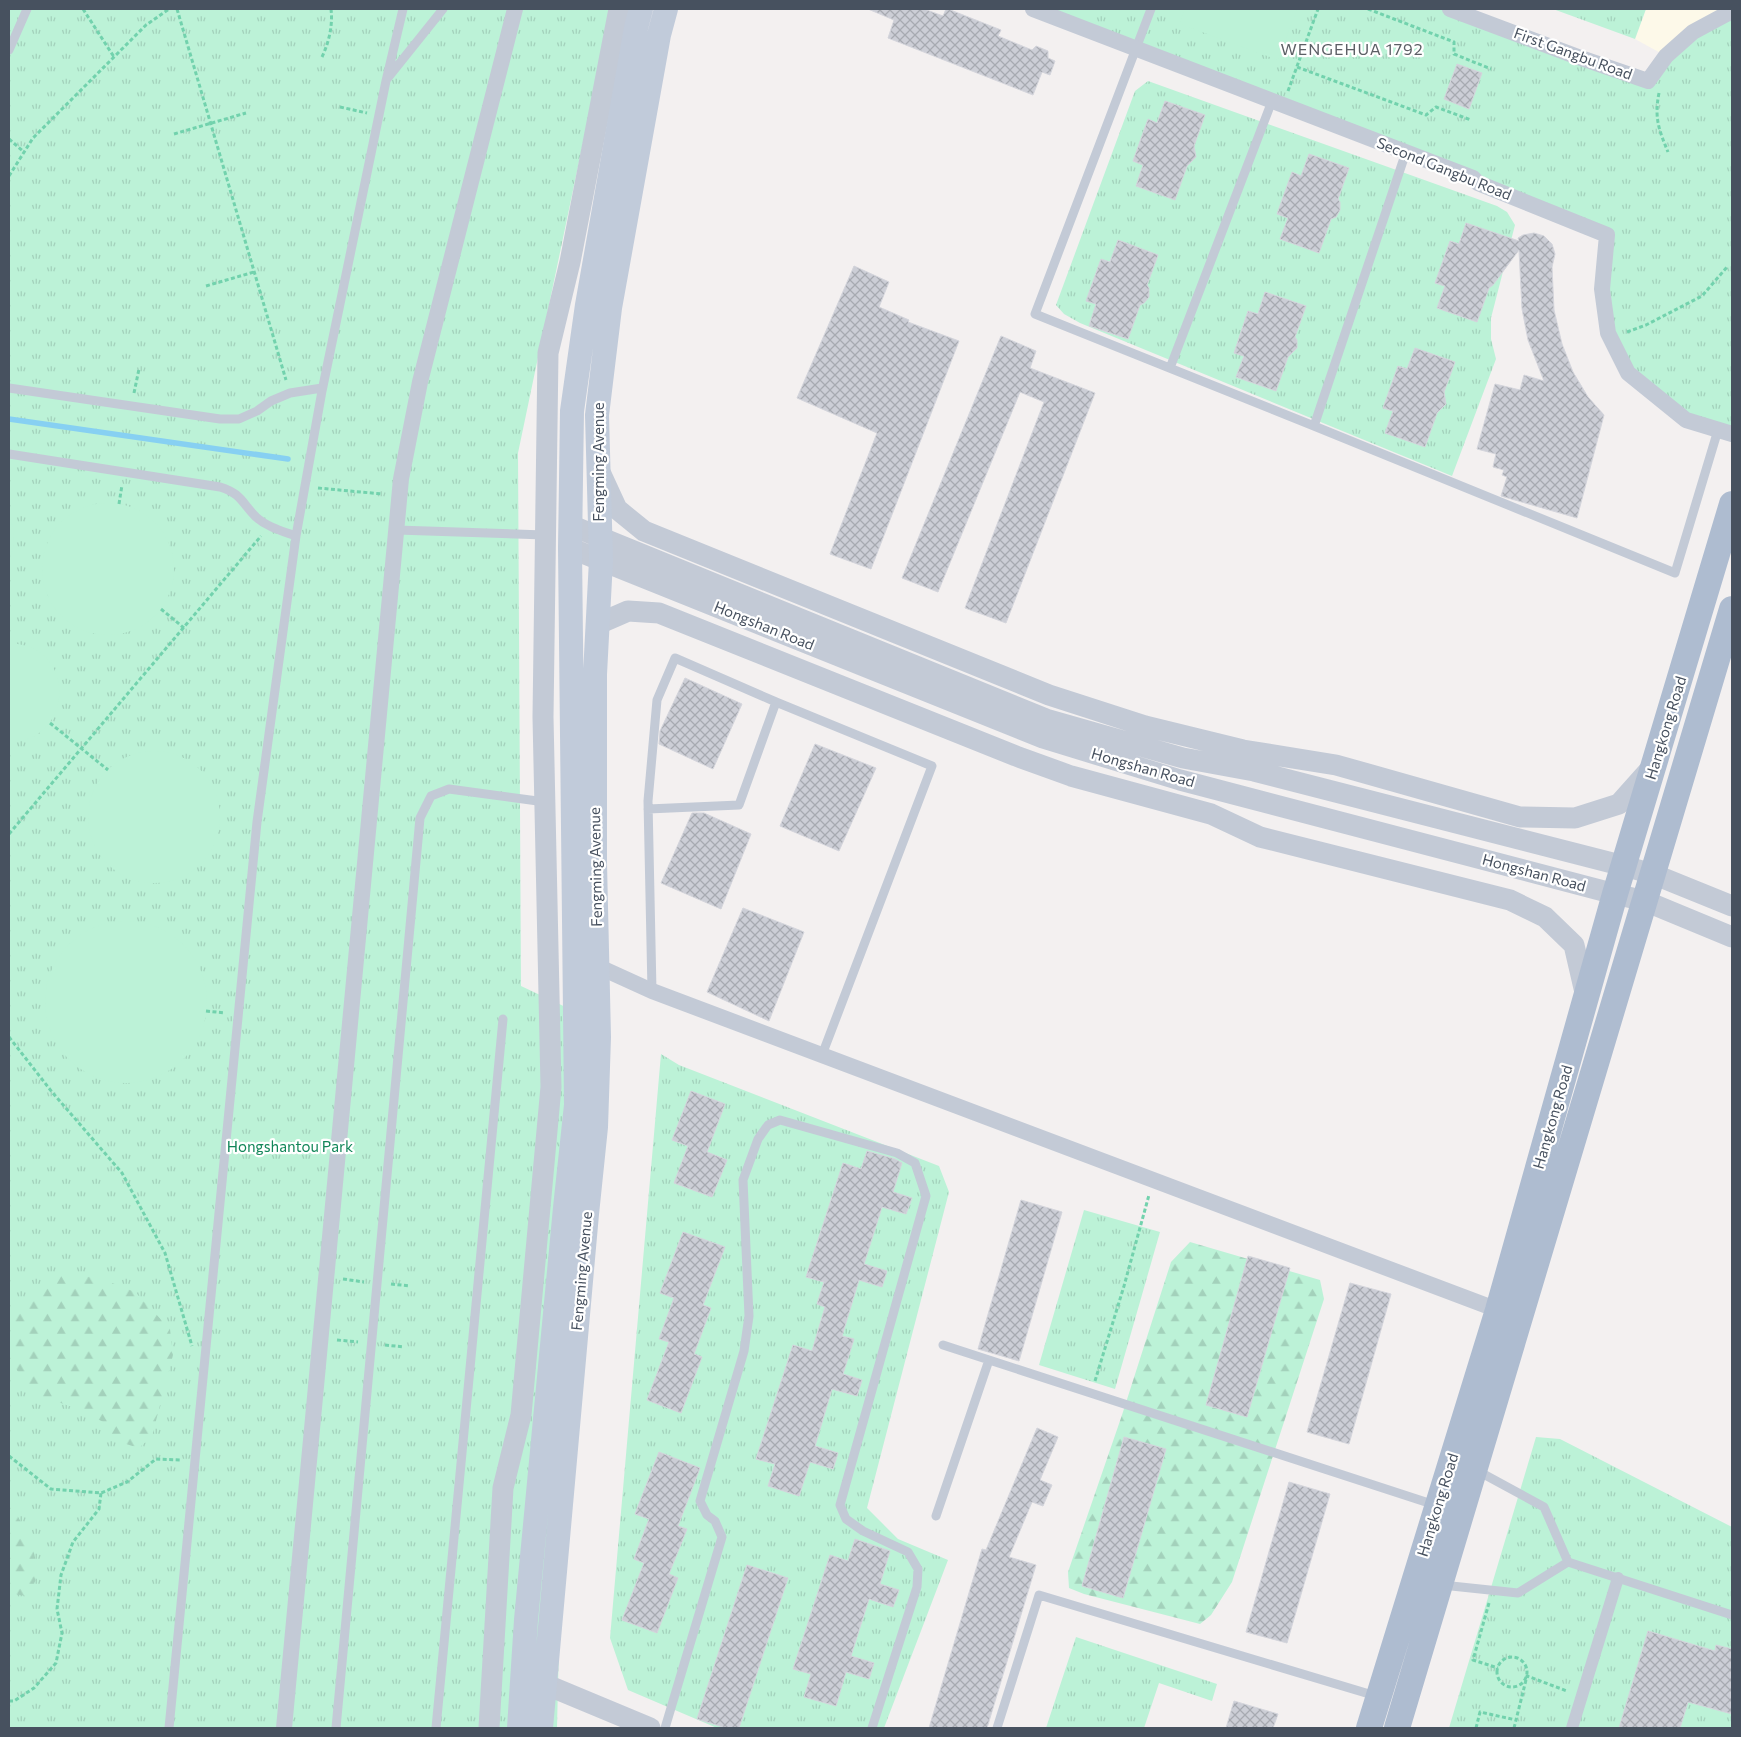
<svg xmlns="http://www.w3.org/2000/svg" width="1741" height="1737" font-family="Commissioner,sans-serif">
<defs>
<pattern id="grass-tufts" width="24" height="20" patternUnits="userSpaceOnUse" patternTransform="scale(1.25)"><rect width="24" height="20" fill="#bcf2d7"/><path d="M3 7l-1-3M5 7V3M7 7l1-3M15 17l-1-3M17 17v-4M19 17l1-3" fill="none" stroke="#a3d1bb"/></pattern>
<pattern id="forest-firs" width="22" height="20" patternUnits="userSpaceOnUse" patternTransform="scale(1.25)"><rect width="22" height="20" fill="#bcf2d7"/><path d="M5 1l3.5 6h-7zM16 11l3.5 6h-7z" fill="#a3d1bb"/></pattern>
<pattern id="building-cross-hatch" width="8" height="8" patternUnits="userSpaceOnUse" patternTransform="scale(1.25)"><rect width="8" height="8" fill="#ccced6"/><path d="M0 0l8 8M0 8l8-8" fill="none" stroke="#a7aab1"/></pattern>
</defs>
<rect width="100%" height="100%" fill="#f3f0f0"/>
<!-- commercial -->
<path fill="#fdf9e9" d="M1646 9H1732L1666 56 1635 39Z"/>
<!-- grass -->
<path fill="url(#grass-tufts)" d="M9 9H632L585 133 518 453 521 986 574 1011 557 1728H9Z
M1033 9H1450L1647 81 1666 56 1732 11V434L1686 420 1628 373 1608 333 1606 235Z
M1553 9H1646L1635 39Z
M1148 81 1497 206 1507 212 1515 225 1491 318V339L1496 359 1452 476 1080 323 1064 314 1056 305 1135 91Z
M661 1054 679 1065 939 1166 949 1192 867 1508 898 1539 948 1560 884 1728H717L628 1690 610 1638Z
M1084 1210 1160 1232 1115 1389 1039 1365Z
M1536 1437 1560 1439 1732 1527V1728H1449Z
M1076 1637 1217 1684 1212 1701 1159 1683 1144 1728H1046Z"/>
<!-- forest -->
<path fill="url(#forest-firs)" d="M1190 1242 1320 1280 1324 1299 1232 1582 1211 1615 1200 1624 1084 1594 1069 1588 1068 1572 1122 1415 1171 1262Z
M59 1276 97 1277 135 1292 170 1329 173 1355 152 1436 139 1448 113 1440 105 1423 81 1410 32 1393 9 1358V1349L17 1309Z
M9 1502C21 1521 41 1555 36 1579 34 1585 29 1591 26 1596L9 1593Z"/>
<!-- pitch -->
<path fill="#bcf2d7" d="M1185 9H1297L1278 60 1180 24Z
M42 569a66 66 0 1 1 132 0a66 66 0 1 1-132 0Z
M9 517C16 530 15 547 9 560Z
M9 643C19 644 29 645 38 651 67 670 66 715 38 734 29 740 19 741 9 742Z
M88 817a66 66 0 1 1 132 0a66 66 0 1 1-132 0Z
M45 1002a81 81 0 1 1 162 0a81 81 0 1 1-162 0Z"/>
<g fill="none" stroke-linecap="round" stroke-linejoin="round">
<!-- stream -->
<path stroke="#87d0f2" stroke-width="5.5" d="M9 419 288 459"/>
</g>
<!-- building -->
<path fill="url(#building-cross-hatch)" stroke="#d4d5dc" d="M868 9H924L943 16 946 9H948L1001 30 998 36 1032 50 1036 46 1048 51V58L1055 61 1050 75 1042 72 1033 95 888 38 894 20Z
M1457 64 1482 73 1469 109 1444 99Z
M1165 101 1205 115 1194 146 1196 157 1187 166 1175 200 1136 186 1143 165 1133 161 1148 119 1157 123Z
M1309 154 1349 168 1338 199 1340 202V210L1336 217 1331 219 1319 253 1280 239 1288 218 1277 214 1292 172 1301 176Z
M1466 223 1519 241 1518 238 1523 235 1534 233 1544 236 1552 244 1555 254 1552 267 1554 310 1562 344 1573 372 1588 397 1604 415 1577 518 1501 496 1507 477 1502 475 1504 470 1493 467 1496 454 1477 449 1495 384 1520 390 1524 375 1544 381 1528 340 1522 309 1519 250 1493 285 1489 288 1477 322 1437 308 1445 286 1435 283 1450 241 1459 244Z
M1118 240 1158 255 1147 285 1149 288V297L1144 303 1140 305 1128 339 1089 326 1096 304 1086 301 1101 259 1110 262Z
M854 266 889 282 879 307 909 320 908 322 959 341 871 569 830 554 877 433 797 398Z
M1265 292 1306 306 1295 337 1297 340V348L1288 357 1276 391 1236 377 1244 356 1234 353 1248 311 1258 314Z
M1001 336 1036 351 1030 368 1095 393 1006 623 965 608 1044 402 1020 392 938 592 902 578Z
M1415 348 1455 362 1444 392 1446 404 1437 413 1425 447 1385 433 1393 411 1383 408 1398 366 1407 369Z
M685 678 742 704 713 769 659 744 660 731Z
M815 744 876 768 839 851 780 826Z
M692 813H704L751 834 721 909 661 883Z
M743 908 804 932 769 1021 707 992Z
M691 1091 725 1104 707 1152 727 1160 712 1197 674 1183 688 1146 672 1140Z
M867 1151 895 1159 902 1163 893 1192 912 1198 906 1214 882 1207 864 1264 887 1271 882 1287 859 1280 842 1336 854 1339 843 1374 862 1380 857 1396 832 1389 815 1446 838 1453 833 1469 810 1462 799 1496 768 1486 775 1464 756 1459 793 1345 812 1351 825 1307 817 1304 824 1282 806 1277 843 1163 861 1169Z
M1021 1200 1062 1212 1019 1361 978 1349Z
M683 1232 725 1247 703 1305 711 1308 694 1354 702 1357 681 1413 647 1400 669 1342 659 1339 674 1298 660 1293Z
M1248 1256 1290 1268 1247 1417 1206 1405Z
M1350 1283 1391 1294 1349 1444 1307 1432Z
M1037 1428 1058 1437 1040 1480 1052 1485 1043 1506 1032 1502 1009 1557 1036 1565 987 1728H929L982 1549 986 1550Z
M1124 1437 1166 1449 1123 1598 1082 1586Z
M659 1452 700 1468 678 1526 687 1529 669 1574 678 1578 657 1633 622 1620 644 1563 634 1559 649 1519 635 1514Z
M1289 1482 1330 1494 1287 1643 1246 1632Z
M855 1539 890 1551 880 1584 899 1590 893 1607 869 1599 851 1656 874 1663 869 1679 846 1672 836 1706 804 1697 811 1674 793 1669 830 1555 848 1561Z
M747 1565 788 1578 739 1728H726L697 1719Z
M1648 1631 1715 1651 1716 1645 1732 1649V1714L1688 1702 1680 1728H1619Z
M1234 1701 1278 1714 1273 1728H1226Z"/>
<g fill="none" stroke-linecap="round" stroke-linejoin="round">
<!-- path -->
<path stroke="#72d2ad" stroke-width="3" stroke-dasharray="4 2.5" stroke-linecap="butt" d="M83 9 114 57
M177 9 286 380
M1368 9 1454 42V54L1491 69
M322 57C329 42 333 25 331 9
M1297 67 1426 115 1436 107 1471 120
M1288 91 1318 9
M1659 93C1654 118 1659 130 1668 152
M340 107 367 113
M174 134 246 113
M9 139 24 152
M9 176 33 138 146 25 169 9
M206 286 254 272
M1627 332 1646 325 1702 296 1727 267
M134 393 139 369
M318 488 382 494
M119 504 122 485
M161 609 184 628
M50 723 108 770
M9 834 261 536
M206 1011 225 1013
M9 1037 52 1092 122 1173 165 1253 192 1346
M343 1279 364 1282
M391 1284 410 1286
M337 1340 358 1342
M385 1345 404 1347
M1095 1381 1124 1286 1149 1195
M9 1456 51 1489 101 1493 127 1482 156 1459 181 1460
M1489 1603 1473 1660 1498 1668
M1497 1672a15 15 0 1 1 30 0a15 15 0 1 1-30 0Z
M9 1701H14L34 1688 56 1663 62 1633 57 1609 61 1575 73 1542 99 1509 101 1493
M1476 1728 1480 1712 1516 1720
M1514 1728 1527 1676 1567 1691"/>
<!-- service -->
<path stroke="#c3cad6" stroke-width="9" d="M1151 9 1035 314 1314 426 1406 152
M9 50 27 9
M387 79 443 9
M1170 368 1272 101
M9 388 220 419H239L257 411 271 401 290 393 322 388
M1314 426 1675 573 1718 430
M9 454 220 487C242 494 241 502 256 517 267 527 282 531 296 536
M397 530 545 535
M776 702 932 766 822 1055
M648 809 739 805 776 702 675 658 657 700 648 801 652 991
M943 1345 1435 1505
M936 1516 989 1360
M1568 1562 1732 1615
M1442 1585 1518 1593 1568 1562 1544 1507 1476 1470
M169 1728 257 822 296 536 322 391 386 81 403 9
M336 1728 420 818 431 796 449 789 545 802
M436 1728 503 1019
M665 1728 722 1537 715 1521 707 1515 700 1501 744 1351 749 1316 743 1180 758 1139 768 1125 780 1120 897 1153 915 1163 926 1196 840 1505 846 1519 863 1531 908 1552 918 1569 917 1587 872 1728
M997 1728 1039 1595 1376 1696"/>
<!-- pedestrian -->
<path stroke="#c3cad6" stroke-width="12" d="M1572 1728 1618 1578"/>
<!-- minor -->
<path stroke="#c3cad6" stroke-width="16" d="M1033 9 1473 178 1478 183 1607 235 1602 289 1608 333 1628 373 1686 420 1732 434
M1450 9 1578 57 1648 81 1666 56 1693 32 1732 11
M597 966 652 991 1498 1310
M284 1728 401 479 420 382 515 9"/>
<!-- tertiary -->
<path stroke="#c3cad6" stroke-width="21" d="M599 470 617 509 644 531 1049 695 1145 726 1243 750 1336 765 1520 817 1575 818 1619 804 1652 767
M570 525 1046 719 1183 758 1254 771 1624 866 1653 874 1732 906
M570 548 1043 738 1180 780 1615 894 1645 901 1732 937
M598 624 628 611 659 613 1016 756 1071 776 1211 814 1260 837 1510 900 1545 917 1574 945 1586 997
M530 1678 650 1728
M489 1728 503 1488 521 1415 551 1087 543 717 548 353 570 262 619 9"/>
<!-- secondary -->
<path stroke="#c1cbda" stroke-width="24" d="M519 1728 526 1620 565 1208 576 1105 570 548 572 411 587 305 636 28 641 9
M541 1728 587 1214 596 1127 599 1037 595 863V674L601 560 597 415 610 308 659 35 666 9"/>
<!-- primary -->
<path stroke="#aebcd0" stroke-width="26" d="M1369 1728 1498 1310 1615 894 1732 504
M1397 1728 1732 609"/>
</g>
<g text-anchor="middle" stroke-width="4.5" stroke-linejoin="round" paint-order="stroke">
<!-- street labels -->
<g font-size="15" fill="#47515f" stroke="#fff">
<text transform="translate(1573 54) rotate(20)" y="5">First Gangbu Road</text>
<text transform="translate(1444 169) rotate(22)" y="5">Second Gangbu Road</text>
<text transform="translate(599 462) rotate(-90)" y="5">Fengming Avenue</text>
<text transform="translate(764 626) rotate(22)" y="5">Hongshan Road</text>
<text transform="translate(1666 728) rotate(-73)" y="5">Hangkong Road</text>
<text transform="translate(1143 768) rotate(16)" y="5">Hongshan Road</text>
<text transform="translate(596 867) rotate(-91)" y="5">Fengming Avenue</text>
<text transform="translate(1534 873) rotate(15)" y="5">Hongshan Road</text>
<text transform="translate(1553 1117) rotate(-74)" y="5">Hangkong Road</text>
<text transform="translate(582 1271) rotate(-85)" y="5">Fengming Avenue</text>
<text transform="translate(1438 1505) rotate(-73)" y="5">Hangkong Road</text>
</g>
<!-- park labels -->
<g font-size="15" fill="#118658" stroke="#fff">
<text x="290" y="1152">Hongshantou Park</text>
</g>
<!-- neighbourhood labels -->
<g font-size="16" letter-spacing="1" fill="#5c5f65" stroke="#fff">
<text x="1352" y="55">WENGEHUA 1792</text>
</g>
</g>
<!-- border -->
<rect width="1741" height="1737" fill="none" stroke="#47515f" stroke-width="20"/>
</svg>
